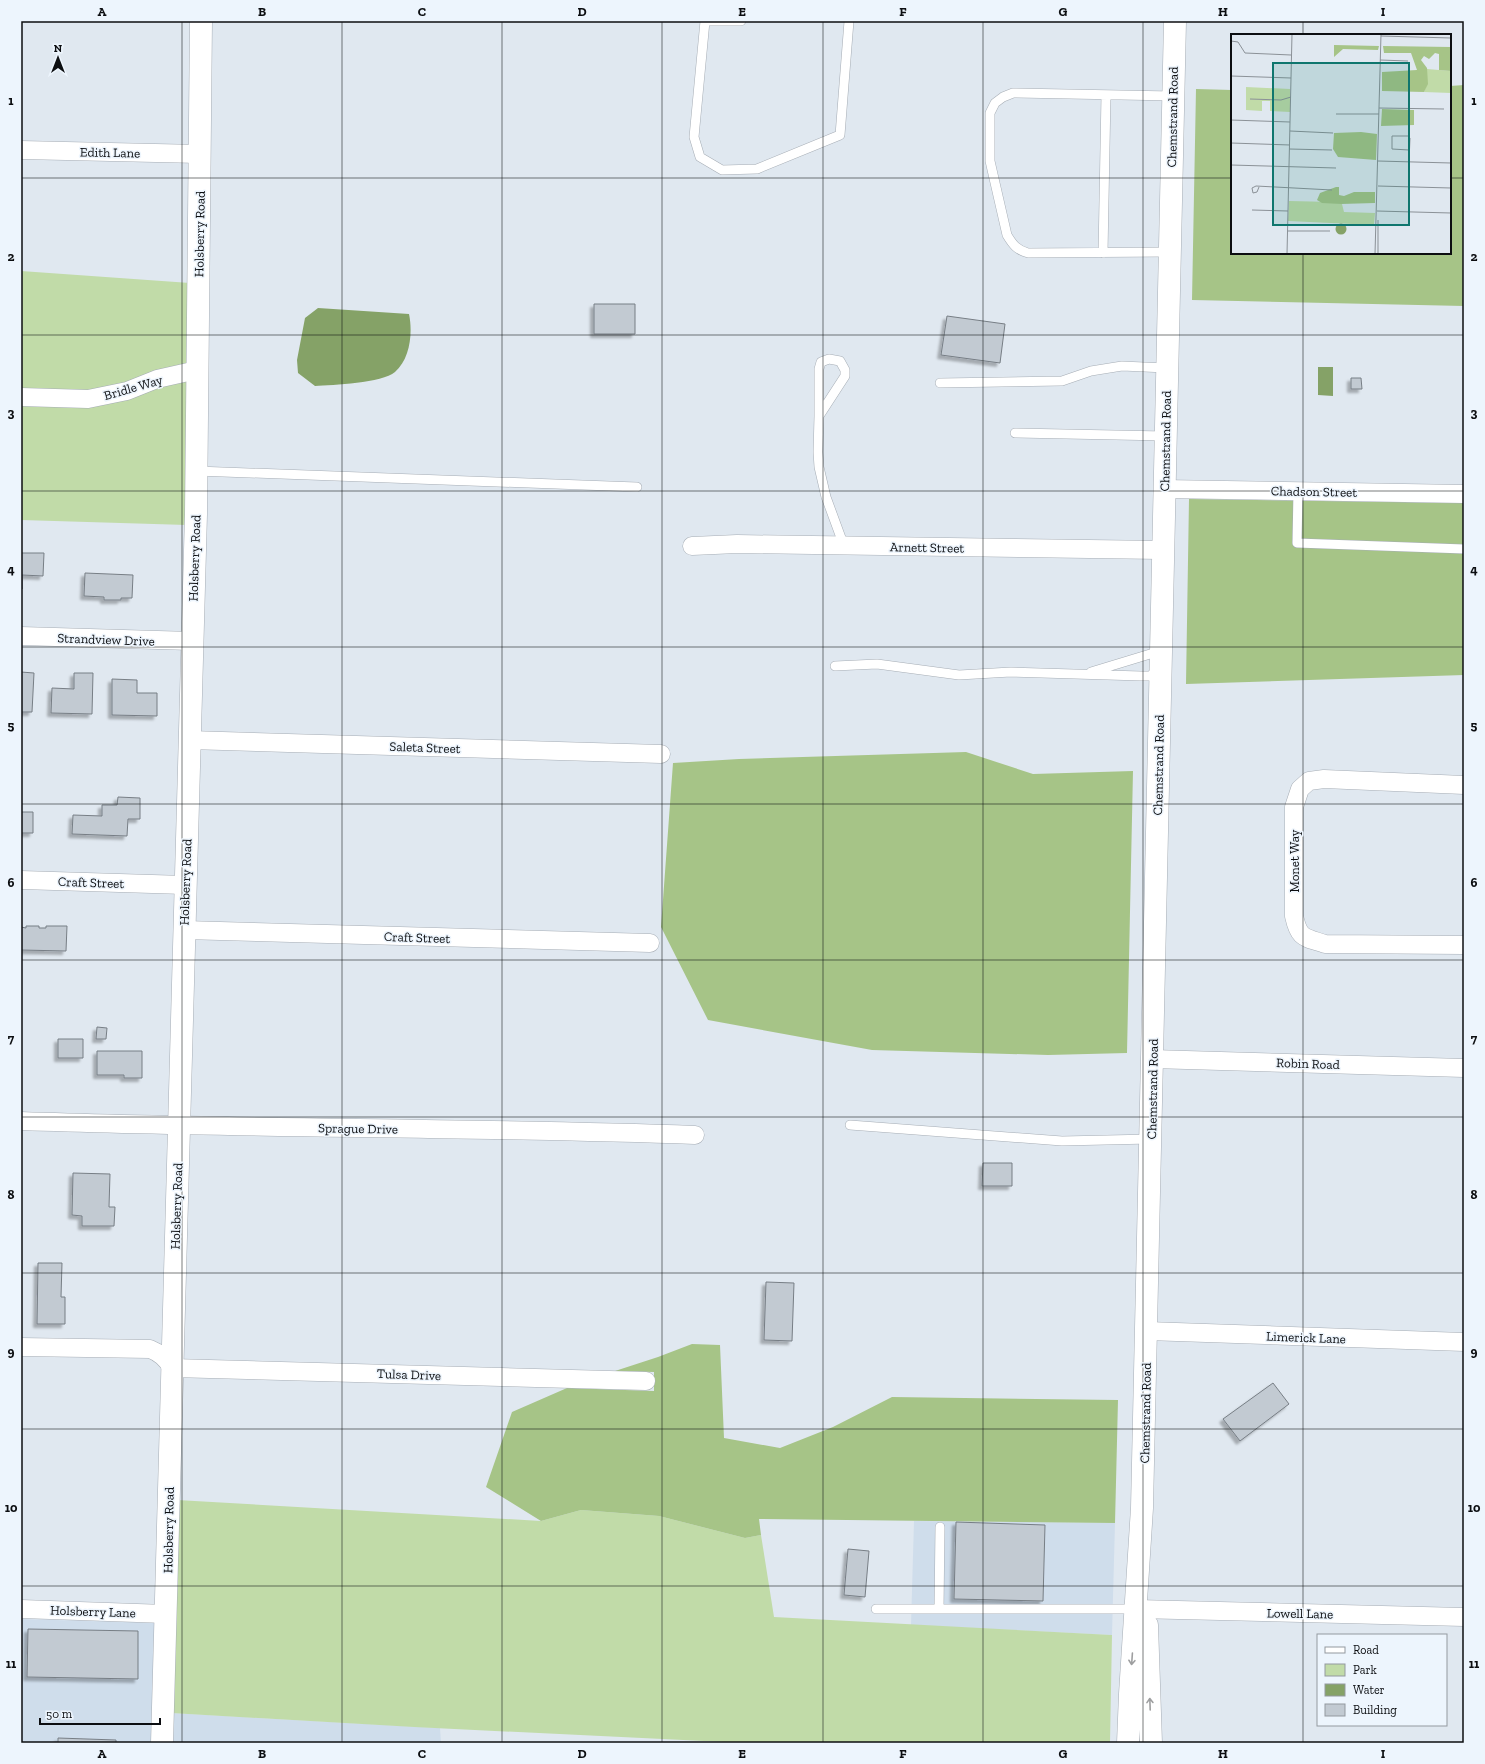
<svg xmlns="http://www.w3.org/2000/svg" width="1485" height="1764" font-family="'Zilla Slab',serif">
<defs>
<filter id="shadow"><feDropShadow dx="-3.5" dy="3.5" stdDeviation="1" flood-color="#0004"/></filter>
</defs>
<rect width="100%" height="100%" fill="#e0e8f0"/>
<!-- built -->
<path fill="#cfddeb" d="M914 1521 1115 1523 1112 1635 911 1625Z
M21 1619 158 1623 154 1743H21Z
M171 1713 440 1728 441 1743H170Z"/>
<!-- green -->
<path fill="#c1dba8" d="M21 271 190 283 187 525 21 520Z
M177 1500 541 1521 581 1510 659 1516 745 1538 761 1535 774 1617 1112 1635 1110 1743H745L414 1727 171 1713Z"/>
<!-- forest -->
<path fill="#a6c487" d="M1464 85V306L1192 300 1196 89 1232 90V253H1450V86Z
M1189 499 1464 503V675L1186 684Z
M966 752 1033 774 1133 771 1127 1053 1048 1055 872 1050 708 1020 661 927 673 763 739 759Z
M692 1344 720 1345 724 1438 780 1448 833 1427 892 1397 1118 1400 1115 1523 759 1519 761 1535 745 1538 659 1516 581 1510 541 1521 486 1487 512 1412 567 1388 654 1391V1372L615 1371 658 1357Z"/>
<!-- water -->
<path fill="#85a267" d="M318 308 409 314C413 333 410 359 395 372 382 383 333 385 315 386L298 373 297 360 305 318Z
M1318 367H1333V396L1318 395Z"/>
<!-- building -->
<path fill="#c2cad2" stroke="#777e85" filter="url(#shadow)" d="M594 304H635V334H594Z
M947 316 1005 324 1000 363 941 355Z
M1351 378H1361L1362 389H1351Z
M21 553H44L43 576 22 575V589Z
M85 573 133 575 132 598H121V600H104V597L84 596Z
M21 672 34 673 32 712H21Z
M74 673H93L92 714 51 713 52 688 74 689Z
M112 679 137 680V693H157V716L112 715Z
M118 797 140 798V819H128L127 836 72 834 73 815 102 816V805H117Z
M21 812H33V833H21Z
M26 926H39V928H46V926H67L66 951 21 950V927L26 928Z
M97 1027 107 1028 106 1039H96Z
M58 1039H83V1058H58Z
M97 1051H142V1078H124V1075H97Z
M983 1163H1012V1186H982Z
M73 1173 110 1174 109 1207H115L114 1226H82V1216L72 1215Z
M38 1263H62L61 1297H65V1324H37Z
M766 1282 794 1283 792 1341 764 1340Z
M1273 1383 1289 1404 1240 1441 1223 1419Z
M956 1522 1045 1525 1043 1601 954 1599Z
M848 1549 869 1551 865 1597 844 1595Z
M28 1629 138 1631V1679L27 1677Z
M58 1738 116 1740V1743H58Z"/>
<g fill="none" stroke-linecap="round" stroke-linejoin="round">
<!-- service casing -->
<g stroke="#a6adb5" stroke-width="10">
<path id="service" d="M741 21H705L694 137 700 157 722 170 757 169 840 135 849 21
M1169 252 1028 253C1017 250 1013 245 1007 235L990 161V113L995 103 1003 97 1013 93 1173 96
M1103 253 1106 95
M940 383 1062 381 1091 371 1122 366 1166 368
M819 416V369L821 362 829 359 840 361 845 370V376L819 416 818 452 819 467 826 497 844 546
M1015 433 1165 436
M196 471 637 487
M1298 491 1297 543 1464 549
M835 666 877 664 959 675 1011 672 1141 676H1150L1159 669
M1091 672 1160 651
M850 1125 1062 1141 1151 1139
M876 1609H1136
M939 1609 940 1527"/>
</g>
<!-- minor casing -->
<g stroke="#a6adb5" stroke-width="19">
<path id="minor" d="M21 150 200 154
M21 397 88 399 127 391 157 379 197 370
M1163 489 1464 494
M692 546 737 544 1162 550
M21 636 192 641
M189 740 661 754
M1464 785 1324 779 1309 781 1300 789 1294 807V916C1299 939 1304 937 1325 944L1464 945
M21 880 185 885
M184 930 650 943
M1152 1059 1464 1068
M21 1121C246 1129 471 1127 695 1135
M1147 1331 1464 1342
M21 1347 150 1349C160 1353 166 1358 172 1368L646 1381
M21 1609 166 1614
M1136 1609 1464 1617"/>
</g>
<!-- tertiary casing -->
<g stroke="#a6adb5" stroke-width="23">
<path id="tertiary" d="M1147 1625 1151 1743
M162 1743 196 514 201 21
M1128 1743 1130 1694 1142 1508 1175 21"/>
</g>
<!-- service -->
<use href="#service" stroke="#fff" stroke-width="9"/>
<!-- minor -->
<use href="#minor" stroke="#fff" stroke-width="18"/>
<!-- tertiary -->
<use href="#tertiary" stroke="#fff" stroke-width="22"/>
</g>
<!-- one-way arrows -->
<defs><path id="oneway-shaft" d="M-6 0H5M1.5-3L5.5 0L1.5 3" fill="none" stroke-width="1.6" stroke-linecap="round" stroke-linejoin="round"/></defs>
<g stroke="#9e9fa0">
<use href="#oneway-shaft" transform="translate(1132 1659) rotate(94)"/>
<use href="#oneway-shaft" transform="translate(1150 1704) rotate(-92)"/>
</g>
<!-- grid -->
<path fill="none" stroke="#0c0e11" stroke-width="1" stroke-opacity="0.55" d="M182 21V1743M342 21V1743M502 21V1743M662 21V1743M823 21V1743M983 21V1743M1143 21V1743M1303 21V35M21 178H1232M1450 178H1464M1303 253V1743M21 335H1464M21 491H1464M21 647H1464M21 804H1464M21 960H1464M21 1117H1464M21 1273H1464M21 1429H1464M21 1586H1464"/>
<g text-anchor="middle" stroke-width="3" stroke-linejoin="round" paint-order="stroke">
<!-- street labels -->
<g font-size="13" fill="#0c0e11" stroke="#edf5fd">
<text transform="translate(1172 117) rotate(-89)" y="5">Chemstrand Road</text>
<text transform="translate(110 152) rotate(1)" y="5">Edith Lane</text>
<text transform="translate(199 234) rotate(-89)" y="5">Holsberry Road</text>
<text transform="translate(133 387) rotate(-16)" y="5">Bridle Way</text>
<text transform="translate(1165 441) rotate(-89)" y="5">Chemstrand Road</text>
<text transform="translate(1314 491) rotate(1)" y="5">Chadson Street</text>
<text transform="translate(927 547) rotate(1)" y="5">Arnett Street</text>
<text transform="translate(194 558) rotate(-88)" y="5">Holsberry Road</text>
<text transform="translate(106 639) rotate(2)" y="5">Strandview Drive</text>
<text transform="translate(425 747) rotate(2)" y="5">Saleta Street</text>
<text transform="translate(1158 765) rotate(-89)" y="5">Chemstrand Road</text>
<text transform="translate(1294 861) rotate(-90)" y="5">Monet Way</text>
<text transform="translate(91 882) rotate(2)" y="5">Craft Street</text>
<text transform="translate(185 882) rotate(-88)" y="5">Holsberry Road</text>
<text transform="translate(417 937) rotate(2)" y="5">Craft Street</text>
<text transform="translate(1308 1063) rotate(2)" y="5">Robin Road</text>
<text transform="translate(1152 1089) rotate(-89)" y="5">Chemstrand Road</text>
<text transform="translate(358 1128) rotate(1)" y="5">Sprague Drive</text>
<text transform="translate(176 1206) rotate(-88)" y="5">Holsberry Road</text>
<text transform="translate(1306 1337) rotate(2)" y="5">Limerick Lane</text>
<text transform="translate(409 1374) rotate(2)" y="5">Tulsa Drive</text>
<text transform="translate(1145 1413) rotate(-89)" y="5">Chemstrand Road</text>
<text transform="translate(168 1530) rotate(-89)" y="5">Holsberry Road</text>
<text transform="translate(93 1611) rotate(2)" y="5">Holsberry Lane</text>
<text transform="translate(1300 1613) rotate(1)" y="5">Lowell Lane</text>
</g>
</g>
<!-- overview -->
<g transform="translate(1231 34)">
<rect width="220" height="220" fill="#e0e8f0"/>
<path d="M196 35 220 37V59L193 58 196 50ZM15 53 59 55V78L39 77V67H31V77L15 76ZM58 167 102 168 111 170 113 178 144 179 143 191 57 187Z" fill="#c1dba8"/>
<path d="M103 11 148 12 147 16 112 15 103 23ZM152 12 220 13V37L208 36V20L204 19 198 25 193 22 190 26 196 34 197 50 193 58 151 57V38L186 36 180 19H153ZM151 75 183 76V91L150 92ZM130 98 146 100 145 126 107 123 102 115 103 99ZM105 153H108V161L113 162 123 158H144V169L110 170 91 169 86 166 89 159Z" fill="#a6c487"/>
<path d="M104.5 195a5.5 5.5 0 1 1 11 0a5.5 5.5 0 1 1-11 0Z" fill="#85a267"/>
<path fill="none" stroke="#8b9197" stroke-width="1" d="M150 2 220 4M0 7 7 8 14 19 60 21M149 26 177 27M0 42 60 44M19 65 50 66 60 63M148 74 213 75M105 80H148M0 86 59 88M59 97 102 99M0 109 59 111M58 115 101 116M147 127 220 129M178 127 179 104 177 102H161V115L178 116M0 131 105 134M147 152 220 154M28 153 26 158 22 159 21 154 25 152 101 156M21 176 57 177M146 177 220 179M56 197H99M56 220 61 0M144 220 150 0M147 220V186"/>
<path fill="#0f766e" fill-opacity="0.15" stroke="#0f766e" stroke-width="2" d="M42 29H178V191H42Z"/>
<rect width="220" height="220" fill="none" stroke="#0c0e11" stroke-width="2"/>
</g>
<!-- border -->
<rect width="1485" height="1764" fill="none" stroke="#edf5fd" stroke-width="44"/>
<!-- legend -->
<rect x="1317" y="1634" width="130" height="92" fill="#edf5fd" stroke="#93999f"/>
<rect x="1325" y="1647" width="20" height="6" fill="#ffffff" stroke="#93999f"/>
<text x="1353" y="1654" font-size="12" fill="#0c0e11">Road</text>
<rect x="1325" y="1664" width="20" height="12" fill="#c1dba8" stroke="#93999f"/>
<text x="1353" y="1674" font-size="12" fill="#0c0e11">Park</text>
<rect x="1325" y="1684" width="20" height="12" fill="#85a267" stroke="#93999f"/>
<text x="1353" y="1694" font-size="12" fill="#0c0e11">Water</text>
<rect x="1325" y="1704" width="20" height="12" fill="#c2cad2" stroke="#93999f"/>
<text x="1353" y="1714" font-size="12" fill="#0c0e11">Building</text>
<!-- north arrow -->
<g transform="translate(58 58)" stroke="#edf5fd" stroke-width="3" paint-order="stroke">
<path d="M0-3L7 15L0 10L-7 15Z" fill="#0c0e11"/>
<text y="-6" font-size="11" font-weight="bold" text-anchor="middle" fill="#0c0e11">N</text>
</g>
<!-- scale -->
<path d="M40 1718v6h120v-6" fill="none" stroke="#0c0e11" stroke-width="2"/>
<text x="46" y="1718" font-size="12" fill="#0c0e11" stroke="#edf5fd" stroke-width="3" paint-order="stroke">50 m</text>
<rect x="22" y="22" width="1441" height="1720" fill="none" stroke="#0c0e11" stroke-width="1.5"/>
<g font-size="13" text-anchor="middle" font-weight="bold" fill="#0c0e11">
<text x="102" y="16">A</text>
<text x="262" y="16">B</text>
<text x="422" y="16">C</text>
<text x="582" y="16">D</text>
<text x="742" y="16">E</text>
<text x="903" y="16">F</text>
<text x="1063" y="16">G</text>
<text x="1223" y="16">H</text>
<text x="1383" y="16">I</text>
<text x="11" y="105">1</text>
<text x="1474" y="105">1</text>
<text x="11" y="261">2</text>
<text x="1474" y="261">2</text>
<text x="11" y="417">3</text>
<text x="1474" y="417">3</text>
<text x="11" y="574">4</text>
<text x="1474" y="574">4</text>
<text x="11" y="730">5</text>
<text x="1474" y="730">5</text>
<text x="11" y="887">6</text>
<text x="1474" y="887">6</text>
<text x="11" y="1043">7</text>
<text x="1474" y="1043">7</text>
<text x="11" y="1199">8</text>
<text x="1474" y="1199">8</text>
<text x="11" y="1356">9</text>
<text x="1474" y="1356">9</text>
<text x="11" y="1512">10</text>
<text x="1474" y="1512">10</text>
<text x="11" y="1668">11</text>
<text x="1474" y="1668">11</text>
<text x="102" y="1758">A</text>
<text x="262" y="1758">B</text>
<text x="422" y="1758">C</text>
<text x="582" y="1758">D</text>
<text x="742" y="1758">E</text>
<text x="903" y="1758">F</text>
<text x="1063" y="1758">G</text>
<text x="1223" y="1758">H</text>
<text x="1383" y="1758">I</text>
</g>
</svg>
